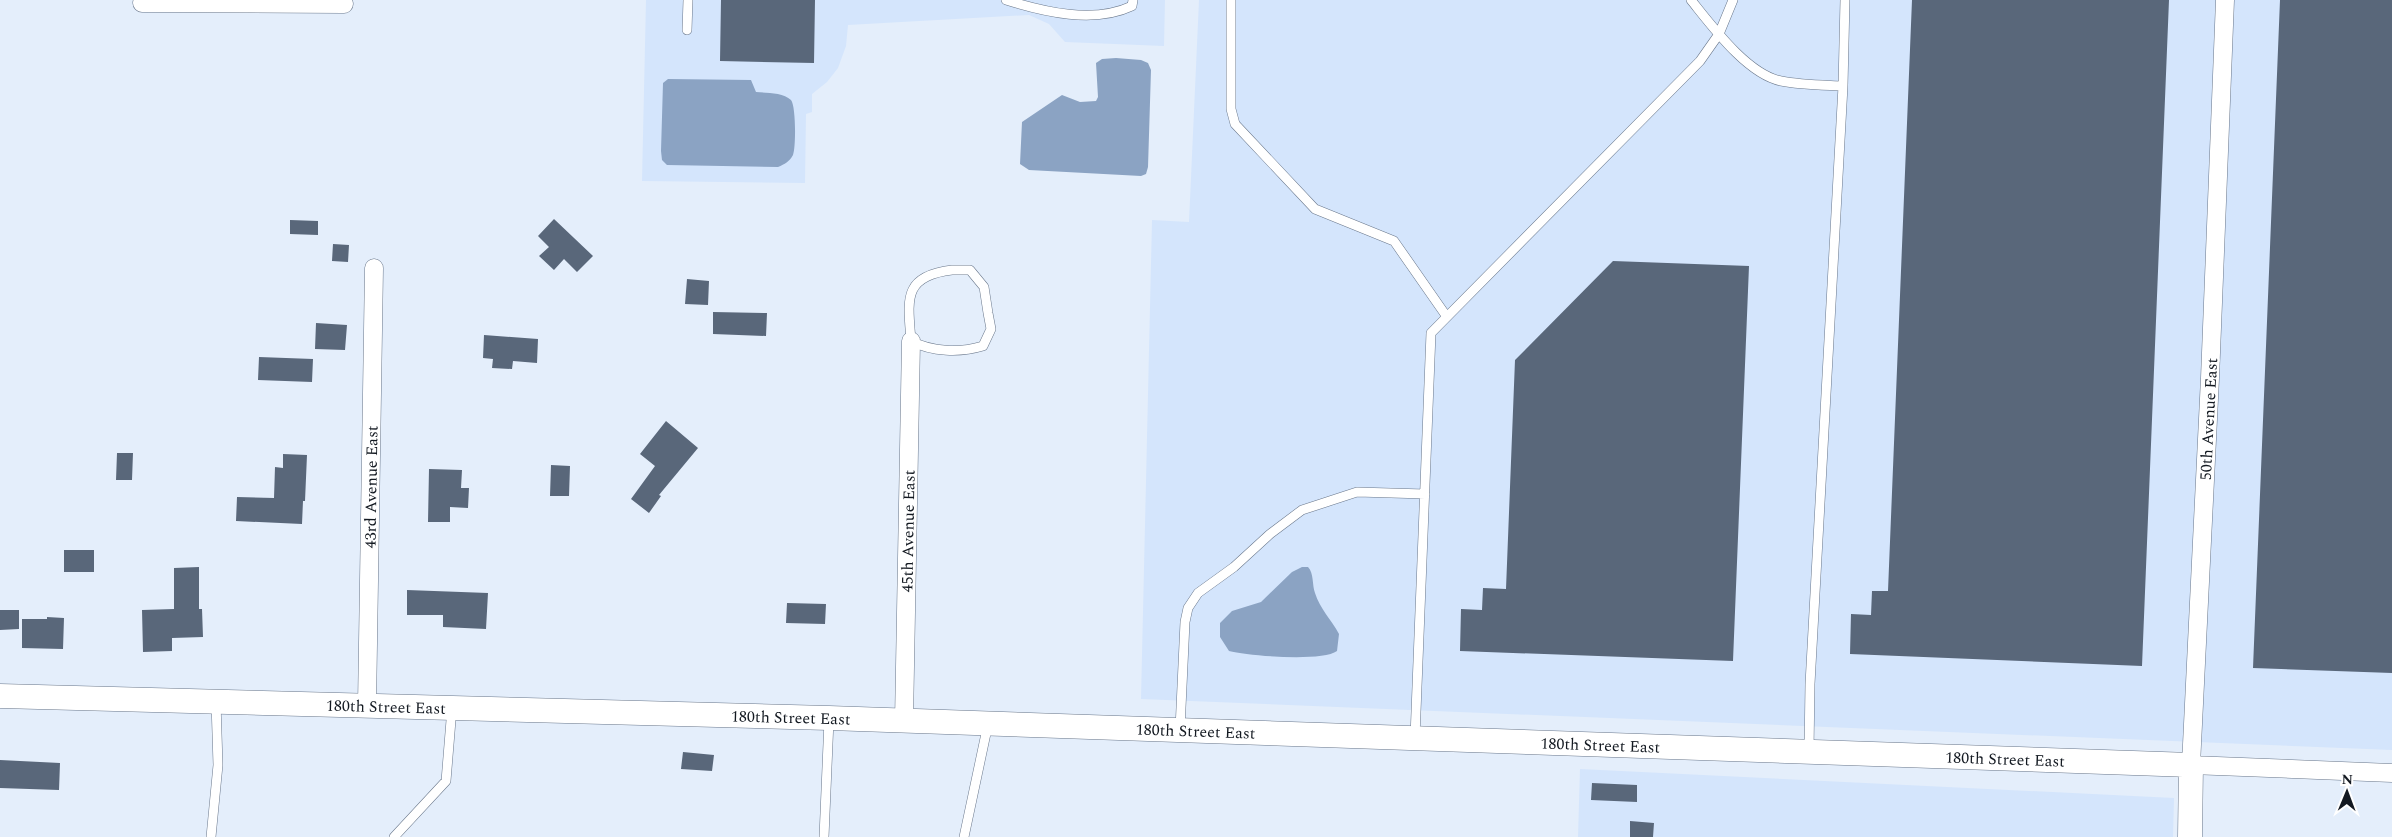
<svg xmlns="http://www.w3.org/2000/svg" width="2392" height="837" font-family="Spectral,serif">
<rect width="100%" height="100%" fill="#e4eefb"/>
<!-- built -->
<path fill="#d4e5fc" d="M646 0H1165L1164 46 1065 42 1049 24 1029 15 848 25 846 46 838 68 827 82 812 94V112L806 114 805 183 642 181Z
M1199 0H2392V750L1141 699 1152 220 1189 222Z
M1580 769 2174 798 2173 837H1578Z"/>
<!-- water -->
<path fill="#8ba3c3" d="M1116 58 1141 60 1148 63 1151 70 1148 167 1146 174 1141 176 1029 170 1020 164 1022 122 1062 95 1080 102 1096 101 1098 97 1096 63 1102 59Z
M668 79 751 80 756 92C767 93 783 92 791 100 796 106 796 147 793 155 789 162 785 164 778 167L667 165 662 160 661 151 663 83Z
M1302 567H1308C1314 573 1312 585 1315 593 1320 609 1331 619 1339 634L1337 651C1322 662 1249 656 1229 651L1220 637V623L1232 611 1261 602 1292 572Z"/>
<!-- building -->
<path fill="#59677a" d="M721 0H815L814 63 720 61Z
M1912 0H2169L2142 666 1850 654 1851 614 1871 615 1872 591H1888Z
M2280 0H2392V673L2253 668Z
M554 219 593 256 577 272 564 259 554 270 539 256 549 247 538 236Z
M290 220 318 221V235L290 234Z
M333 244 349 245 348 262 332 261Z
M1613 261 1749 266 1733 661 1460 651 1461 609 1482 610 1483 588 1506 589 1515 360Z
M687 279 709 281 708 305 685 304Z
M713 312 767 313 766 336 713 334Z
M316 323 347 325 345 350 315 349Z
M484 335 538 339 537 363 513 361 512 369 492 368 493 359 483 358Z
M259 357 313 359 312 382 258 380Z
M666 421 698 448 659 495 661 496 649 513 631 499 655 466 640 454Z
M117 453H133L132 480H116Z
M283 454 307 455 305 501H303L302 524 236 521 237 497 274 498 275 467 283 468Z
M551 465 570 466 569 496H550Z
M429 469 462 470 461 488H469L468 508 450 507V522H428Z
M64 550H94V572H64Z
M199 567V609H202L203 637 172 638V651L143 652 142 610 174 609V568Z
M407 590 488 593 486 629 443 627V615H407Z
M787 603 826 604 825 624 786 623Z
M0 610H19V629L0 630Z
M47 617 64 618 63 649 22 648V619H47Z
M683 752 714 755 712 771 681 769Z
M0 760 60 763 59 790 0 788Z
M1592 783 1637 785V802L1591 800Z
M1630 821 1654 823 1653 837H1630Z"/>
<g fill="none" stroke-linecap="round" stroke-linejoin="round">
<!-- lane casing -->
<g stroke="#69778b" stroke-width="10">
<path id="lane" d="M1006 0C1044 12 1094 24 1132 6L1133 0
M1231 0V109L1235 124 1315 209 1394 241 1447 317
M1691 0C1712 26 1747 74 1781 81 1801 85 1822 85 1843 86
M687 30 688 0
M952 270H970L984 287 988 313 991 329 983 346C960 353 932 352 911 341 908 300 902 276 952 270Z
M1180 729 1185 622 1188 608 1198 593 1234 567 1270 534 1302 510 1357 492 1425 494
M1415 737 1431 333 1700 61 1719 34 1733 0
M1809 751 1810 684 1843 86 1845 0
M211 837 218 765 216 702
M394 837 446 781 452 708
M824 837 829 720
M964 837 988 724"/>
</g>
<!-- street casing -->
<g stroke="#69778b" stroke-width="19">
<g id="street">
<path d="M2225 0 2210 378 2191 765 2392 773"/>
<path d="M142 3 344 4"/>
<path id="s1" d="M367 706 374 268"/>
<path id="s2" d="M904 721 911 341"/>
</g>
</g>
<!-- secondary casing -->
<g stroke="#69778b" stroke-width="25">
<g id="secondary">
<path id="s3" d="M0 696 829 718 2191 765 2190 837"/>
</g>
</g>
<!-- lane -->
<use href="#lane" stroke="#fff" stroke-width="9"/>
<!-- street -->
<use href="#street" stroke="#fff" stroke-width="18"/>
<!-- secondary -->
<use href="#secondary" stroke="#fff" stroke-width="24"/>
</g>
<g text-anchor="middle" stroke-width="4.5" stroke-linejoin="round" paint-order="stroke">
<!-- street labels -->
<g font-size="16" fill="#131921" stroke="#fff">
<text transform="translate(2208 419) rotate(-87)" y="6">50th Avenue East</text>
<text dy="6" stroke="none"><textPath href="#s1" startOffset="219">43rd Avenue East</textPath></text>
<text dy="6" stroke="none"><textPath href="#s2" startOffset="190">45th Avenue East</textPath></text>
<text dy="6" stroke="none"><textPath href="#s3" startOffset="386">180th Street East</textPath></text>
<text dy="6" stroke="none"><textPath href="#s3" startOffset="791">180th Street East</textPath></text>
<text dy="6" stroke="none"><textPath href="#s3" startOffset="1196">180th Street East</textPath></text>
<text dy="6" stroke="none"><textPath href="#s3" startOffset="1601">180th Street East</textPath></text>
<text dy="6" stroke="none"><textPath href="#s3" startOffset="2006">180th Street East</textPath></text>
</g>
</g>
<!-- north arrow -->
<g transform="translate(2347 792) rotate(1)" stroke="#ffffff" stroke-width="4" paint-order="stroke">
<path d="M0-4L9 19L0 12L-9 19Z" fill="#131921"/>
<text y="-8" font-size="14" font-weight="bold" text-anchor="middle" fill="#131921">N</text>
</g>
</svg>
